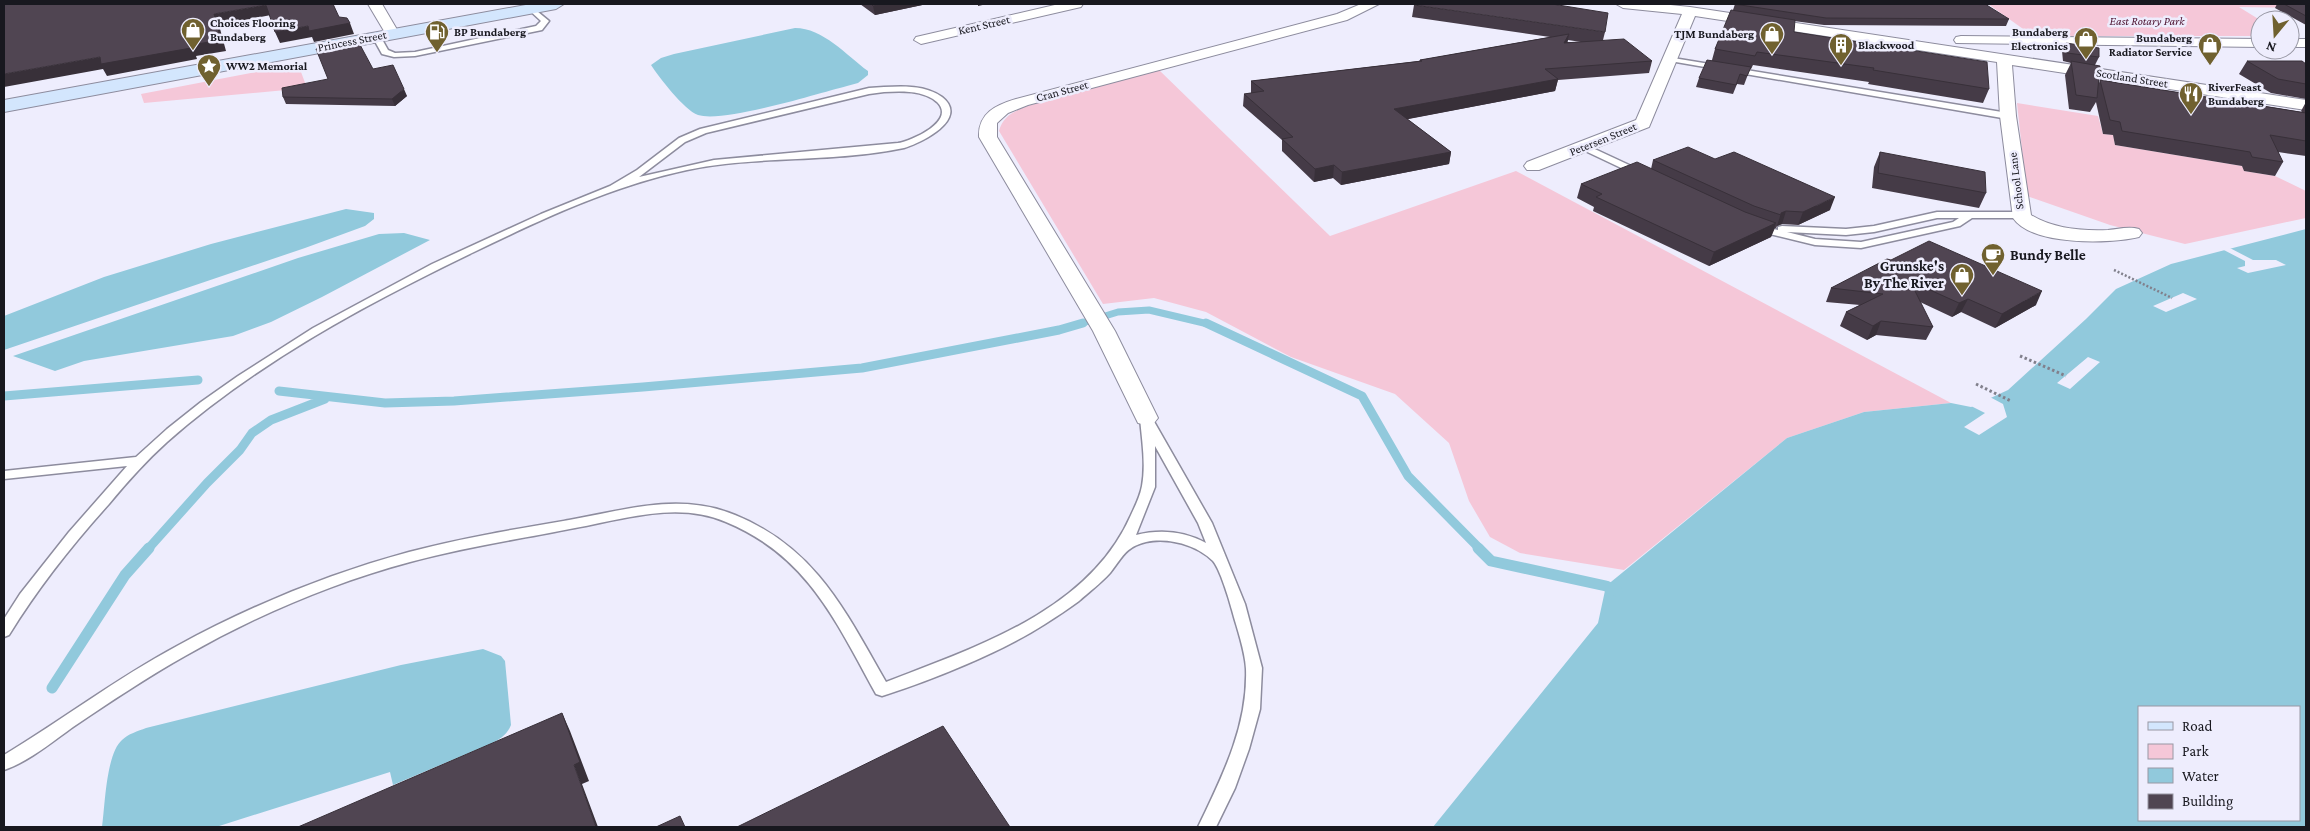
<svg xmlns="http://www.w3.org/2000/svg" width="2310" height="831" font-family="'Crimson Pro',serif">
<rect width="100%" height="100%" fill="#eeedfd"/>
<!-- green -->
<path fill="#f5c7d8" d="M1988 4H2306V8L2239 7 2260 20V36H2033Z
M298 64 307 88 144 103 141 94Z
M1159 70 1330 236 1516 171 1951 403 1864 412 1787 438 1624 570 1520 553 1490 537 1469 501 1449 443 1395 394 1291 357 1206 312 1154 298 1103 304 999 131C1003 115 1016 110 1031 105Z
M2017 103 2098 116 2103 134 2113 135 2115 145 2242 166 2244 171 2275 176 2306 191V218L2185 244 2110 225 2027 196Z"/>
<!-- water -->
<path fill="#91c9dc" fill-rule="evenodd" d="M795 28C823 28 846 55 868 71V75L858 83 847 86C816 94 724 123 698 115 684 110 659 77 651 65L661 58 674 54Z
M346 209 374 213V219L365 226 305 248 4 350V316L104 277 211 244Z
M2306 229V827H1433L1598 623 1606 586 1787 438 1864 412 1951 403 1971 407 2008 390 2086 319 2116 289 2171 264ZM2139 707H2299V820H2139Z
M404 233 430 240 322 297 271 322 233 336 84 361 55 371 13 356 298 258 379 234Z
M483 649 501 656 505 661 511 725C507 735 499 740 490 744L393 785 390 772 216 827H102C105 806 106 754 122 740 128 734 138 731 146 728L401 665Z"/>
<!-- pier -->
<path fill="#eeedfd" d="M2226 246 2253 260H2276L2286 265 2248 273 2237 268 2245 266V261L2220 248Z
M2183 293 2197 299 2166 312 2153 306Z
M2088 357 2100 362 2070 389 2057 383Z
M1988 396 2003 404 2007 417 1979 435 1964 427 1985 413 1967 404H1971Z"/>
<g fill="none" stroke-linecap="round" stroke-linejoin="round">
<!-- stream-far2 -->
<path stroke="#91c9dc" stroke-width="7" d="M1079 324 1118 312 1149 310 1208 324"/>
<!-- stream-far1 -->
<path stroke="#91c9dc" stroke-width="9" d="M1206 323 1362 396 1408 476 1480 549
M279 391 385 403 454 401 643 387 862 368 1059 330 1083 323
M4 396 198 380
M148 549 207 483 240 450 252 433 271 420 325 399"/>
<!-- stream -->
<path stroke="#91c9dc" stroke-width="11" d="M1478 548 1491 561 1606 586 1617 591
M52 688 125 575 149 548"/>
<!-- service casing -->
<g stroke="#8d8c9e" stroke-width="3">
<path id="service" d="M532 7 549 21 542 30 415 56 394 57 382 54 372 36 379 34 388 50 395 53 415 52 536 26 541 21 528 9Z
M1667 57 2008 113 2012 116 2008 119 1670 61 1666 59Z
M884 87C903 86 926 85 942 97 970 119 921 143 904 148 832 163 758 155 687 170 612 186 542 219 474 252 366 304 258 362 167 442 146 461 127 482 109 504 72 545 38 588 9 635L4 637V619L20 594 69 532 127 466 4 479V471L136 457 167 429 201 402 238 376 313 328 432 264 541 214 610 186 637 170 679 138 700 129 869 88ZM884 92C901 91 923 90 937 102 957 121 911 141 898 143L714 160 639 177 685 142 706 133 869 94Z
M1584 144 1642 171 1644 173 1642 175H1636L1581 149 1579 147Z
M1937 212H2020L2025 215 2020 218H1972L1960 226 1861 248 1815 245 1753 230 1752 228 1757 225 1778 230V227L1782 226 1846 229 1874 226ZM1937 218H1959L1953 222 1861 242 1815 239 1787 232 1846 235 1874 232Z
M1146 414 1152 418 1212 523 1245 604 1262 668 1260 709 1249 749 1235 788 1216 827H1198C1222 777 1248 726 1246 669 1245 650 1237 629 1232 610 1229 599 1220 569 1213 561 1197 545 1168 537 1146 542 1125 547 1122 558 1110 573 1101 583 1089 592 1079 601 1068 609 1056 617 1045 624 1000 653 932 680 882 696L876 694C836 622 808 556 726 522 678 501 624 519 575 528 520 539 465 547 410 562 332 583 255 616 185 656 146 678 110 702 73 727 52 742 28 762 4 770V755C62 720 117 678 177 646 250 606 328 574 409 552 462 538 516 529 569 520 625 510 680 492 735 515 816 548 845 611 886 682 976 647 1089 611 1131 515 1135 506 1140 497 1142 486 1146 464 1142 441 1140 418ZM1155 446 1198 523 1206 543C1184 531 1160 529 1136 535L1155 487Z"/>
</g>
<!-- minor casing -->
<g stroke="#8d8c9e" stroke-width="2">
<path id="minor" d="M368 4H382L399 33 397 36H387Z
M1059 4H1083L1081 7 921 44 914 40 916 37Z
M1361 4H1379L1347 20 1028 105 1008 113 997 123V137L1115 331 1158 418 1154 423 1146 425 1138 423 1093 331 979 137C978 113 996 105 1016 99L1337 14Z
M1616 4H1661L1690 7 2306 100V110L2012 65 2016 116 2031 215C2054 229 2082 231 2108 230 2118 229 2129 226 2139 229L2142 233 2139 237C2110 244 2032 246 2013 218L2000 116 1997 62 1695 16 1649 127 1539 170H1527L1524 166 1527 162 1636 120 1682 14 1623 8Z
M1961 36 2260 39V47L1956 43 1954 40 1956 37Z
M2290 39H2306V47H2290Z"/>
</g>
<!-- secondary casing -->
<g stroke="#8d8c9e" stroke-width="2">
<path id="secondary" d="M531 4H564L556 9 4 112V100Z"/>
</g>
<!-- path-far1 -->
<path stroke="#81808c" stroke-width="2.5" stroke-dasharray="2 2" stroke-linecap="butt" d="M2114 270 2172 298"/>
<!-- path -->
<path stroke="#81808c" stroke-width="3" stroke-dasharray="2.5 2.5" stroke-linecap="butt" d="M2020 356 2066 376
M1976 384 2011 401"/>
<!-- service -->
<use href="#service" fill="#fff" fill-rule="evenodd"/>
<!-- minor -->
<use href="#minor" fill="#fff" fill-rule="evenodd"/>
<!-- secondary -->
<use href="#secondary" fill="#d3e6fd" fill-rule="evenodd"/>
</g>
<!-- wall -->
<path fill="#453b47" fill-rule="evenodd" d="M860 4H927L875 15Z
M1735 4 2009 19 2006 26 1824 25 1794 21V32L1989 89 1983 103 1868 84 1869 82 1753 65 1751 69H1750L1744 85 1737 84 1733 94 1696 87 1699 78 1712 60 1715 49 1733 10Z
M2277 4H2306V25L2275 8Z
M1414 5 1605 32 1603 40 1652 61 1649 73 1558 80 1555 91 1407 119 1451 152 1449 164 1341 185 1333 178 1314 182 1282 151V140L1243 106 1244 94 1251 93V81L1419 61 1420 60 1550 37 1412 17ZM1568 40 1581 42H1567Z
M2066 43 2099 57 2095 65 2099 83 2100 80 2302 112 2301 111 2306 102V156L2278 152 2283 162 2275 176 2244 171 2242 166 2115 145 2113 135 2103 134 2096 102 2090 112 2069 109 2065 75 2071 63 2063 61 2062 51Z
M2247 61 2306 64V99L2271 93 2239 74Z
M373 69 407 96 395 106 286 104 283 97Z
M1880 152 1986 193 1979 208 1872 188 1874 167Z
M1653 160 1830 210 1798 225 1782 224 1777 226 1776 228H1775L1771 237 1709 266 1593 211 1594 207 1577 198 1581 184 1651 169Z
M1891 260 2036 305 1995 328 1961 312 1952 317 1920 302 1933 327 1926 340 1876 335 1867 340 1840 326 1846 312 1860 305 1826 302 1831 288Z"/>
<!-- shaded-wall -->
<path fill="#383039" d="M882 4H927L875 15 873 6Z
M978 4H987L978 6Z
M266 5 271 15 219 25 226 51 196 56 197 59 107 76 103 69 4 87V74L100 57 191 45 214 14Z
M350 23 354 34 314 42 312 37 280 43 275 32 308 26Z
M1569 34 1567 45 1564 43Z
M1558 79 1555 91 1393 122 1394 109Z
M404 89 407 96 395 106 392 99Z
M1451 152 1449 164 1341 185 1342 172Z
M1334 165 1333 178 1314 182 1315 169Z
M1835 197 1830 210 1798 225 1803 212Z
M1786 211 1782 224 1777 226 1781 213Z
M1776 223 1771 237 1709 266 1714 252Z
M2042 291 2036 305 1995 328 2002 314Z
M1968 299 1961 312 1952 317 1959 303Z
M1881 321 1876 335 1867 340 1873 326Z
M562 713 570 731 589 781 582 784 598 827H596L574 765Z"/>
<!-- building -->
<path fill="#504552" stroke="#383039" d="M4 4H333L339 17 347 18 350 23 309 31 308 26 275 32 266 5 214 14 221 40 191 45V48L101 64 100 57 4 74Z
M871 4H882L873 6Z
M1414 4H1552L1608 13 1605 32 1414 5Z
M1734 4H1985L2009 19 1826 18Z
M2284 4H2306V16Z
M1731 10 1795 20 1794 32 1987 62 1989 89 1873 70 1874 68 1757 52 1755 56 1715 49Z
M1569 34 1564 43 1624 39 1652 61 1545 69 1558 79 1394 109 1451 152 1342 172 1334 165 1315 169 1282 139 1293 137 1244 94 1264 91 1251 81 1422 61 1420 60Z
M358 41 373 69 393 65 404 89 392 99 283 97 282 88 328 79 316 49Z
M2066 43 2099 48V57L2067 53Z
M1707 60 1751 67 1747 76 1740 74 1736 85 1699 78Z
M2071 61 2100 66 2097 98 2076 95Z
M2247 61H2302L2306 64V84L2278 79Z
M2100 80 2306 113V141L2270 135 2283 162 2252 157 2250 152 2122 131 2120 122 2110 120Z
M1688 147 1715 159 1734 152 1835 197 1803 212 1786 211 1781 213V215L1754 206 1653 160Z
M1880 152 1985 172 1986 193 1878 173Z
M1637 162 1745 212 1776 223 1714 252 1596 197 1602 194 1581 184Z
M1929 241 2042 291 2002 314 1968 299 1959 303 1910 281 1933 327 1881 321 1873 326 1846 312 1883 294 1831 288 1887 259 1891 260Z
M562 713 580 762 574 765 596 827H298Z
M943 726 1010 827H737Z
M680 816 685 827H656Z"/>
<!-- icons -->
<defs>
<g id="shop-pin" transform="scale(1.25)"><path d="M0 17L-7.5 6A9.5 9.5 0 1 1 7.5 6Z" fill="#70612f" stroke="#eeedfd"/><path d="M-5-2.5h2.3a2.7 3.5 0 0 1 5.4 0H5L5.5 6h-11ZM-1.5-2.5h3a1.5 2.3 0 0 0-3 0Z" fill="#fff"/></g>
<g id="fuel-pin" transform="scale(1.25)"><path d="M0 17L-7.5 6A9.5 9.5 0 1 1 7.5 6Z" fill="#70612f" stroke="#eeedfd"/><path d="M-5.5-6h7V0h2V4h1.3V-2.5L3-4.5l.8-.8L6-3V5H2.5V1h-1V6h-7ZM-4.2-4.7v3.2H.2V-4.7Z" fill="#fff"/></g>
<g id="building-pin" transform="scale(1.25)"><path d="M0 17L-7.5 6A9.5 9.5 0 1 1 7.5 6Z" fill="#70612f" stroke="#eeedfd"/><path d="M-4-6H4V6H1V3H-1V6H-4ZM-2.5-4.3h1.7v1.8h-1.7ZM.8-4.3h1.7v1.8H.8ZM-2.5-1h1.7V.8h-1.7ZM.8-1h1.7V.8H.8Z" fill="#fff"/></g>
<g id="sight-pin" transform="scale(1.25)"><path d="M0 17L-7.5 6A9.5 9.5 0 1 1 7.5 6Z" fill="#70612f" stroke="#eeedfd"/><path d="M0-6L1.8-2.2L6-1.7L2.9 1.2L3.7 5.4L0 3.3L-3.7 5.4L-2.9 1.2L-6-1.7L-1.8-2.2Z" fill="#fff"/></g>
<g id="restaurant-pin" transform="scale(1.25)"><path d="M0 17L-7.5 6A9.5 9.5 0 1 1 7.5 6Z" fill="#70612f" stroke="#eeedfd"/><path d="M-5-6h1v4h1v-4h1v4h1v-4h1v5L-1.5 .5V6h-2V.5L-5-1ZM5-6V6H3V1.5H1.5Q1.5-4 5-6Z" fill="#fff"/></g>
<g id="cafe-pin" transform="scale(1.25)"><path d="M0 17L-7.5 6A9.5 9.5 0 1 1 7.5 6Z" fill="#70612f" stroke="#eeedfd"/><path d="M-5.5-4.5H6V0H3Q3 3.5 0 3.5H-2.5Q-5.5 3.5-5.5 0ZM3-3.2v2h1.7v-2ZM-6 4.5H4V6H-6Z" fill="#fff"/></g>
</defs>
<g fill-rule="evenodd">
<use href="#shop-pin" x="193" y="30"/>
<use href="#fuel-pin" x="437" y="32"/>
<use href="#shop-pin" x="1772" y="34"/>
<use href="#shop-pin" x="2086" y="39"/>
<use href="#building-pin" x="1841" y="45"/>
<use href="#shop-pin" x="2210" y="45"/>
<use href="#sight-pin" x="209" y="66"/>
<use href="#restaurant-pin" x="2191" y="94"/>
<use href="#cafe-pin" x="1993" y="255"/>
<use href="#shop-pin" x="1962" y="275"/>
</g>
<g text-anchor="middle" stroke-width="5" stroke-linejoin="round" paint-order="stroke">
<!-- far-park labels -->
<g font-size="12" font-style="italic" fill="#4b102e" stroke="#eeedfd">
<text x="2147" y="25">East Rotary Park</text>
</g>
<!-- far-poi labels -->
<g font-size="12" font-weight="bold" fill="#18181f" stroke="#eeedfd" text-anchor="start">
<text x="210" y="27">Choices Flooring<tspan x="210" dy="14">Bundaberg</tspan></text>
<text x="454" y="36">BP Bundaberg</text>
<text x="2068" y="36" text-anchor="end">Bundaberg<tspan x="2068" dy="14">Electronics</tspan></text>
<text x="1754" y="38" text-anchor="end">TJM Bundaberg</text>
<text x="2192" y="42" text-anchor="end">Bundaberg<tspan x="2192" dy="14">Radiator Service</tspan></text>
<text x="1858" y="49">Blackwood</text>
<text x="226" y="70">WW2 Memorial</text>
<text x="2208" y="91">RiverFeast<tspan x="2208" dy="14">Bundaberg</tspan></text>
</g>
<!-- far-street labels -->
<g font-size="12" fill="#18181f" stroke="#eeedfd">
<text transform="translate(984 25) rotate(-13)" y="4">Kent Street</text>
<text transform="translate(352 41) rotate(-11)" y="4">Princess Street</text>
<text transform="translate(2132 78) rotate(9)" y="4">Scotland Street</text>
<text transform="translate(1062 91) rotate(-15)" y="4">Cran Street</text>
<text transform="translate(1603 139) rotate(-22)" y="4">Petersen Street</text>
<text transform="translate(2016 181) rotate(-97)" y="4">School Lane</text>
</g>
<!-- poi labels -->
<g font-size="15" font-weight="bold" fill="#18181f" stroke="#eeedfd" text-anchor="start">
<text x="2010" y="260">Bundy Belle</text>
<text x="1944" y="271" text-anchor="end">Grunske's<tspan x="1944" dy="17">By The River</tspan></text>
</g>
</g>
<!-- border -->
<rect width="2310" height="831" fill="none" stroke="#18181f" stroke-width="10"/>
<!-- legend -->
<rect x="2138" y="706" width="162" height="115" fill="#eeedfd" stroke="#9898a4"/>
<rect x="2148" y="722" width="25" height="8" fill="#d3e6fd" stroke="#9898a4"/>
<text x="2182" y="731" font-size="15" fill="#18181f">Road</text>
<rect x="2148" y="744" width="25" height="15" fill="#f5c7d8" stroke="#9898a4"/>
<text x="2182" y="756" font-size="15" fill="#18181f">Park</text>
<rect x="2148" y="768" width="25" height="15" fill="#91c9dc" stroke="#9898a4"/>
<text x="2182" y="781" font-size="15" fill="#18181f">Water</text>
<rect x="2148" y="794" width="25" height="15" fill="#504552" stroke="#9898a4"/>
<text x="2182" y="806" font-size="15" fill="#18181f">Building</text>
<!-- north arrow -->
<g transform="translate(2275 35) rotate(198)"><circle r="24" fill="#eeedfd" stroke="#9898a4"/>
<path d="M0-4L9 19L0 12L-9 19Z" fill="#70612f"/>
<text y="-8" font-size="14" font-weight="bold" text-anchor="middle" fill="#18181f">N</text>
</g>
</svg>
